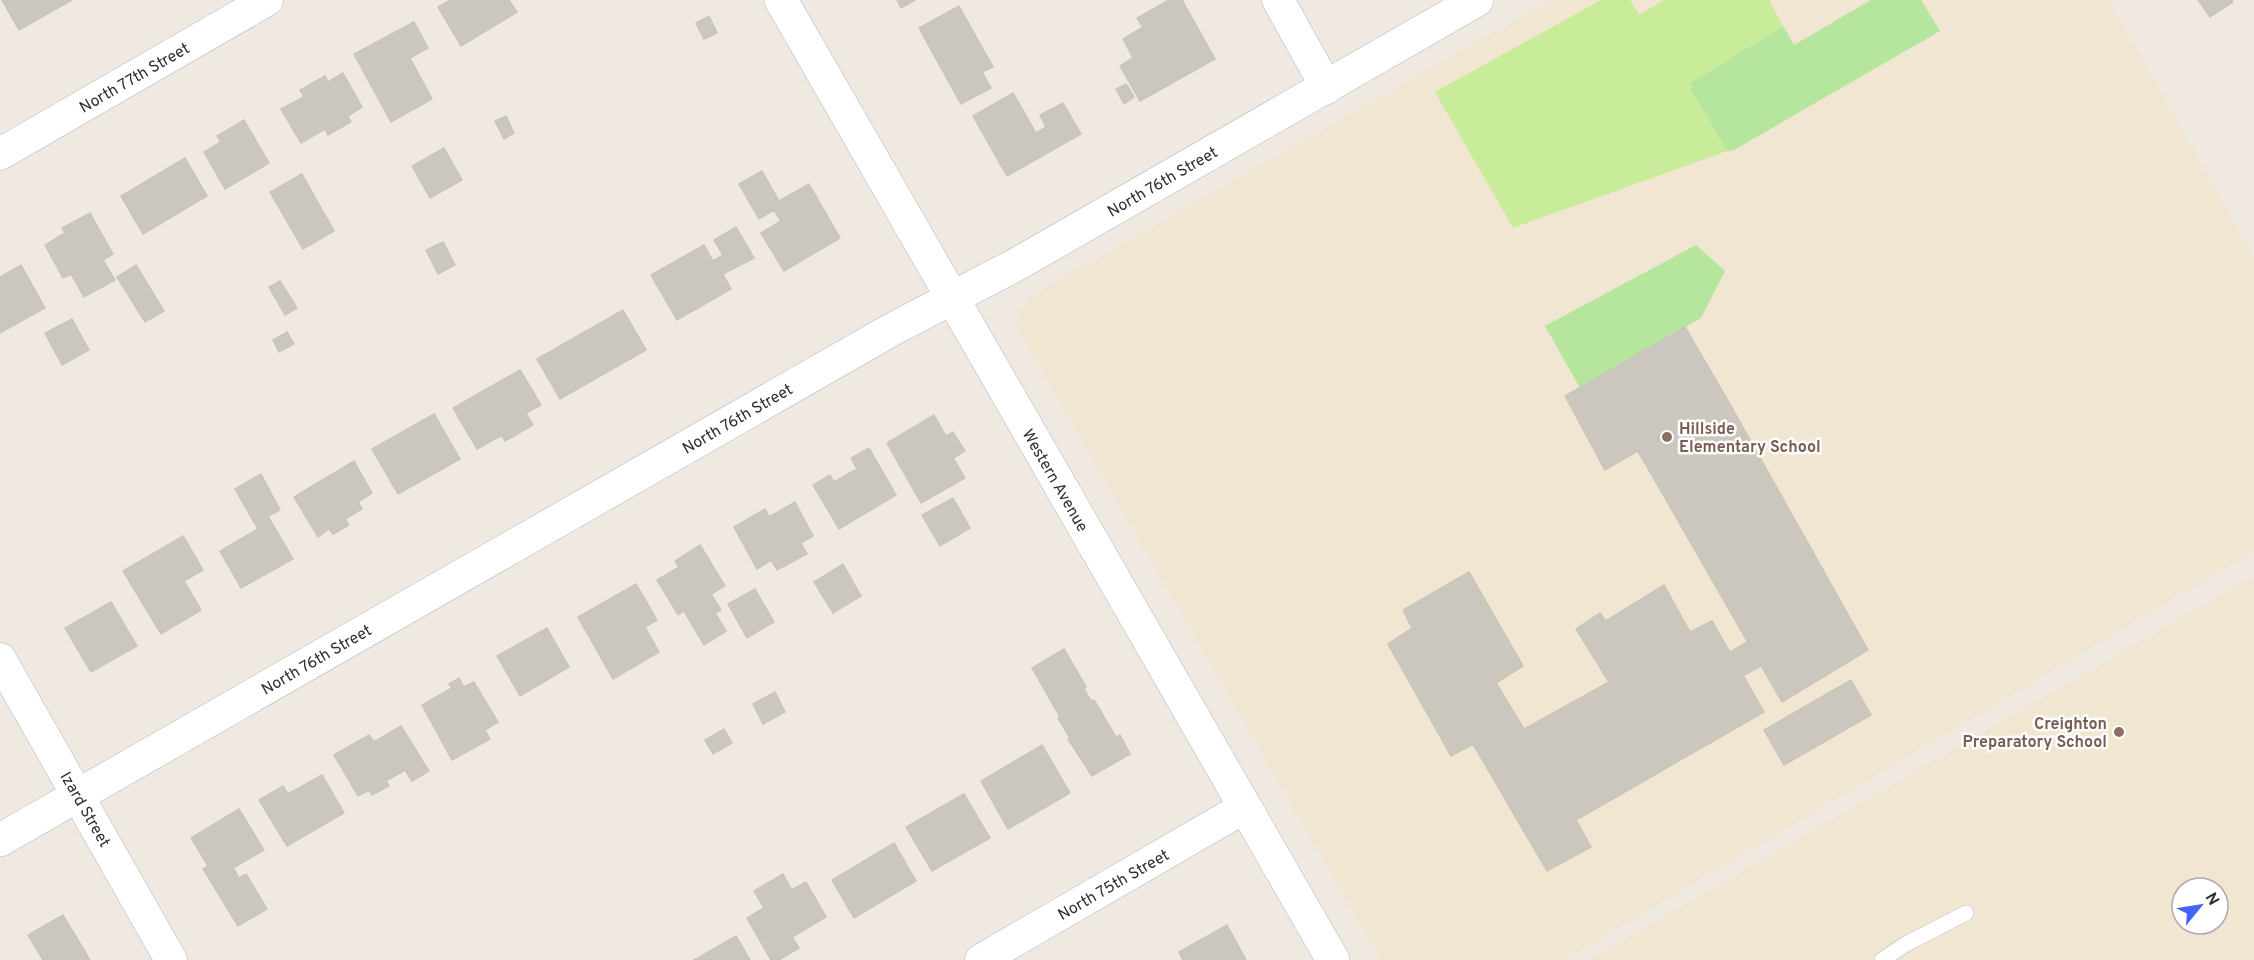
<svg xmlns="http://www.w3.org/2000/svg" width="2254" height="960" font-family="Overpass,sans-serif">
<rect width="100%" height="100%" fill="#efe9e1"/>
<!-- education -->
<path fill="#f0e6d1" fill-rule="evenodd" d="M1551 0H2109L2254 258V551L1564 960H1381L1015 324 1028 298Z
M2254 576V960H1589ZM2182 888H2218V924H2182Z"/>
<!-- green -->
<path fill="#b6e59e" d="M1871 0H1921L1940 31 1734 150 1727 151 1691 90 1690 83 1783 26 1794 45Z
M1696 245 1725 271 1701 318 1580 388 1545 326Z"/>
<!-- pitch -->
<path fill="#c9ec9a" d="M1601 0H1630L1639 15 1664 0H1769L1783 26 1690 83 1691 90 1727 151 1513 228 1435 92Z"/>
<!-- building -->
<path fill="#cbc7bf" stroke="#cbc5ba" stroke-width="1.5" d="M2 0H72L19 30Z
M450 0H509L517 12 461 46 438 7Z
M897 0H915L901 8Z
M1169 0H1182L1215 59 1140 101 1120 66 1133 58 1123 39 1143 27 1137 18Z
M2198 0H2231L2233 2 2210 17Z
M959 6 993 67 982 72 991 88 961 104 919 28Z
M709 16 717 33 704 39 696 23Z
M414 22 428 48 410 58 432 99 391 122 354 54Z
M343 73 362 107 348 116 351 122 328 135 325 129 301 143 281 109 304 97 300 90 325 76 328 82Z
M1126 84 1134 97 1124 104 1116 89Z
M1013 93 1036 133 1046 127 1040 115 1063 103 1081 134 1007 176 973 116Z
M506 116 514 133 504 139 495 121Z
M244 120 269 163 225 189 204 152 221 142 217 136Z
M444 148 462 180 430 198 412 166Z
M185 158 207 196 143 234 121 196Z
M762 171 779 201 809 184 840 238 784 271 761 233 781 221 774 210 759 219 739 184Z
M302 174 334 231 303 249 270 192Z
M90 213 113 254 103 260 115 280 84 297 71 274 63 278 45 245 65 233 62 228Z
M736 227 754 258 723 274 731 289 677 320 651 275 704 245 713 261 723 255 714 240Z
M443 242 455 265 438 274 426 250Z
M21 265 45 308 0 333V277Z
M136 265 164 311 145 322 117 277Z
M280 281 297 308 285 315 269 287Z
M623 310 646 350 560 399 537 359Z
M72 319 89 350 62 365 45 333Z
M1685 327 1727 399 1605 470 1565 396Z
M287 332 294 344 279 352 273 340Z
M520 370 541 405 526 413 533 425 505 441 502 435 477 449 453 408Z
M1727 399 1868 650 1782 702 1638 451Z
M434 414 460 459 398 494 372 449Z
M934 415 946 436 953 432 965 451 953 458 965 478 921 503 887 443Z
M869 448 896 495 839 529 813 485 830 475 834 482 857 469 851 458Z
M354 461 372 493 358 502 362 509 345 519 349 525 333 534 329 529 318 537 294 497Z
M261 474 280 510 268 516 293 559 241 588 220 551 258 529 235 489Z
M953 498 970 528 940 546 922 515Z
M795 502 813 536 801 543 807 554 777 570 771 560 757 569 734 527 765 509 769 517Z
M183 536 203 570 184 581 201 610 161 634 123 571Z
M700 545 725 586 711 594 721 610 715 613 726 631 704 645 684 611 678 615 657 580 679 567 675 561Z
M843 564 861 596 833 613 814 582Z
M1469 572 1523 666 1496 683 1524 729 1609 682 1576 629 1600 613 1606 621 1664 585 1690 632 1712 621 1764 712 1576 820 1591 847 1547 871 1473 744 1451 756 1388 644 1412 628 1403 610Z
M636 584 657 620 645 627 659 652 613 679 578 617Z
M755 589 774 622 747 638 728 604Z
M111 602 137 646 91 672 65 628Z
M547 628 569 667 520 696 497 656Z
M1747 642 1761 666 1744 675 1730 652Z
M1064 649 1086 687 1084 689 1091 701 1094 700 1116 737 1120 735 1130 754 1092 776 1068 739 1070 738 1058 718 1060 717 1032 668Z
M459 678 464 687 474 682 498 722 485 730 490 739 452 760 422 705 452 688 449 684Z
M1851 680 1871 715 1784 765 1764 730Z
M775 692 785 712 763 724 753 704Z
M401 726 429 771 412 781 405 770 386 781 389 786 372 795 369 790 358 796 334 755 369 735 374 742Z
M724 729 732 743 713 754 705 740Z
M1042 745 1070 793 1008 829 981 781Z
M322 775 344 813 287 846 259 800 283 786 288 794Z
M964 794 990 838 932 871 906 827Z
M239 809 264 850 233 868 239 878 246 874 267 909 238 926 203 869 208 866 191 838Z
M894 843 916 881 854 918 832 880Z
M783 874 792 890 806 882 826 917 792 937 799 948 779 960H771L747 918 764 908 754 891Z
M63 915 90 960H43L28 935Z
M1227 925 1246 960H1183L1179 952Z
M736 936 750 960H694Z"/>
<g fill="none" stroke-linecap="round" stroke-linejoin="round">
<!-- service casing -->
<g stroke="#b4b7c1" stroke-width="16">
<path id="service" d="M1882 960 1906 944 1966 913"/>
</g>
<!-- minor casing -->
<g stroke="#b4b7c1" stroke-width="33">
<path id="minor" d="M1278 0 1327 88
M0 154 267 0
M0 659 171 960
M981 960 1245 807"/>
</g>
<!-- tertiary casing -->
<g stroke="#b4b7c1" stroke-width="34">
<path id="tertiary" d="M781 0 1333 960
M0 840 891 330 1019 263 1477 0"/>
</g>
<!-- service -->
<use href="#service" stroke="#fff" stroke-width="15"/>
<!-- minor -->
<use href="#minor" stroke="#fff" stroke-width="32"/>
<!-- tertiary -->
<use href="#tertiary" stroke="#fff" stroke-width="33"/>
</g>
<!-- markers -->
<g fill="#8d6e63" stroke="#fff" stroke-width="2">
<circle cx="1667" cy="437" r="6"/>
<circle cx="2119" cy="732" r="6"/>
</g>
<g text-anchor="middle" stroke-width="5" stroke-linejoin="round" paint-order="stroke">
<!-- street labels -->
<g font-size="16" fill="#2e2e2e" stroke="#fff">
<text transform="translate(134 77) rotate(-30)" y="6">North 77th Street</text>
<text transform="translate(1162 181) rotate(-30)" y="6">North 76th Street</text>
<text transform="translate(737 418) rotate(-30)" y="6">North 76th Street</text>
<text transform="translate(1056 480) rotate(60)" y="6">Western Avenue</text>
<text transform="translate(316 659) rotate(-30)" y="6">North 76th Street</text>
<text transform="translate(86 809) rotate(60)" y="6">Izard Street</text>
<text transform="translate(1113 884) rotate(-30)" y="6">North 75th Street</text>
</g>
<!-- education labels -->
<g font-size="16" font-weight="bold" fill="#785e54" stroke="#fff" text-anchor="start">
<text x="1679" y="434">Hillside<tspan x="1679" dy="18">Elementary School</tspan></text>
<text x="2107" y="729" text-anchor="end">Creighton<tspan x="2107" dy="18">Preparatory School</tspan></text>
</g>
</g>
<!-- north arrow -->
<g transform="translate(2200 906) rotate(60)"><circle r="28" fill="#ffffff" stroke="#ababab" stroke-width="1.5"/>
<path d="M0-4.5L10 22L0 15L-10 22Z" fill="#4264fb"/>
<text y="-9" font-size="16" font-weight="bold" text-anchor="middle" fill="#2e2e2e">N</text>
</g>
</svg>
